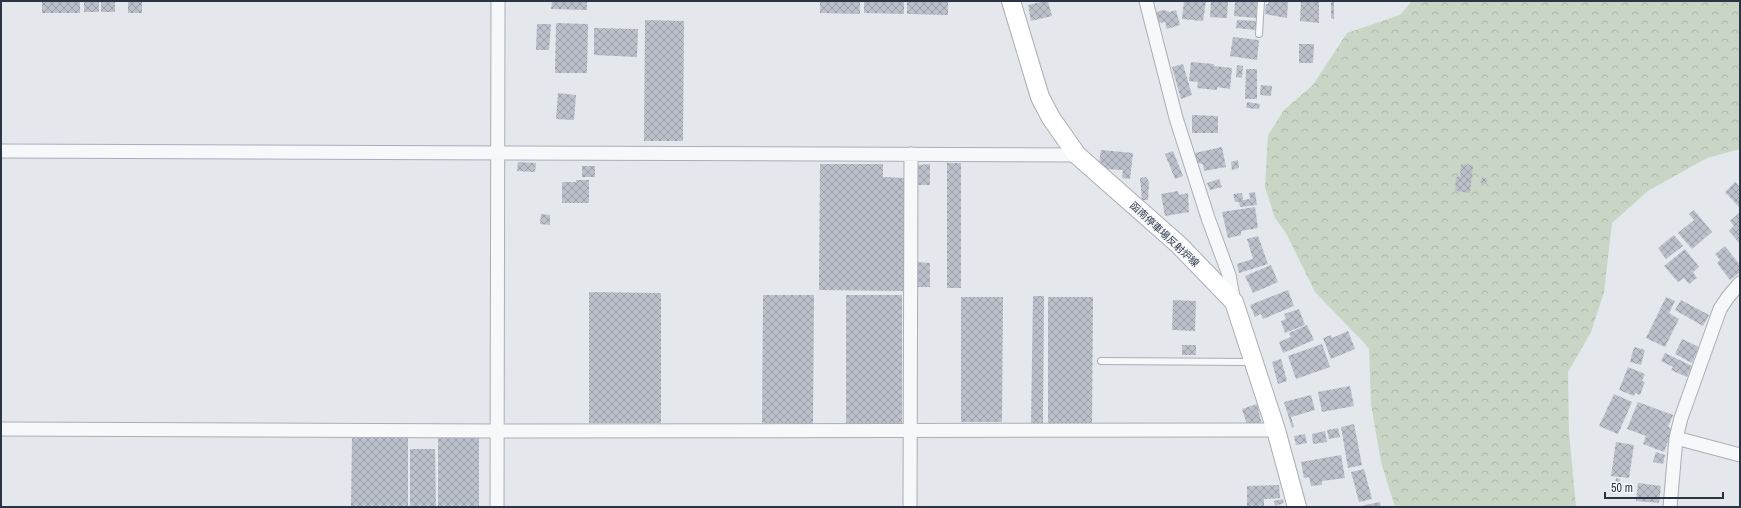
<svg xmlns="http://www.w3.org/2000/svg" width="1741" height="508" font-family="'Archivo Narrow','Noto Sans JP',sans-serif">
<defs>
<pattern id="forest-crowns" width="20" height="18" patternUnits="userSpaceOnUse"><rect width="20" height="18" fill="#c9d6c5"/><path d="M2 6a3 3 0 1 1 6 0M12 15a3 3 0 1 1 6 0" fill="none" stroke="#adb8ab"/></pattern>
<pattern id="building-cross-hatch" width="8" height="8" patternUnits="userSpaceOnUse"><rect width="8" height="8" fill="#bbc0ca"/><path d="M0 0l8 8M0 8l8-8" fill="none" stroke="#989da6"/></pattern>
</defs>
<rect width="100%" height="100%" fill="#e4e7ec"/>
<!-- forest -->
<path fill="url(#forest-crowns)" d="M1412 1H1740V149L1707 158 1648 191 1612 223 1604 292 1591 332 1568 372 1569 432 1576 507H1395L1381 462 1371 404 1369 348 1315 292 1286 233 1275 218 1265 187 1268 135 1284 110 1313 85 1347 33 1400 15Z"/>
<!-- building -->
<path fill="url(#building-cross-hatch)" d="M42 1H80V13H42Z
M84 1H99V12H84Z
M101 1H115V12H101Z
M128 1H142V13H128Z
M552 1H587V10L551 9Z
M820 1H860V14L820 13Z
M864 1H904V14L864 13Z
M907 1H948V15L907 14Z
M1045 1H1048L1052 16 1031 21 1028 5Z
M1184 1H1206L1203 21 1182 19Z
M1211 1H1228L1227 18 1210 17Z
M1235 1H1257L1256 18 1234 16Z
M1269 1H1288L1287 18 1265 14 1266 4H1268Z
M1301 1H1319V23L1300 21Z
M1334 1V19L1331 18V2Z
M1164 10 1170 12 1176 10 1180 25 1167 29 1165 22 1159 23 1156 12Z
M645 20 684 21 683 141H644Z
M1237 20 1257 21 1256 30 1236 28Z
M556 23 588 24 587 73H555Z
M537 24H551L549 50H536Z
M594 28 638 29 637 57 594 55Z
M1233 37 1259 40 1257 60 1230 56Z
M1299 44H1314L1313 63H1299Z
M1191 62 1214 64V66L1232 68 1230 89 1217 87V90L1197 88 1198 82 1189 81Z
M1183 64 1192 95 1181 99 1172 67Z
M1237 65 1243 66 1242 78 1236 77Z
M1246 69H1257V99H1245Z
M1261 85 1272 86 1271 96 1260 95Z
M558 93 576 95 574 120 556 119Z
M1247 102 1260 104 1259 109 1246 108Z
M1192 115 1218 116V133H1192Z
M1222 147 1226 167 1204 171 1203 164 1197 163 1195 153Z
M1101 150 1133 153 1130 179 1122 178 1123 170 1104 169 1099 163Z
M1173 151 1183 176 1175 179 1165 154Z
M1238 160 1239 168 1232 170 1231 162Z
M518 162 536 163 535 172 517 171Z
M947 163H961V288H947Z
M820 164H883V177L905 178 904 291 819 290Z
M930 164V185H918V165Z
M1461 164 1473 165 1470 193 1455 191 1456 177H1460Z
M582 166H595V177H582Z
M1146 177 1149 182 1148 200H1142L1140 178Z
M1483 177 1488 180 1484 185 1480 182Z
M1219 179 1222 187 1210 190 1207 183Z
M576 180H589V203H562V182H576Z
M1735 182 1740 187V208L1725 192Z
M1178 191 1179 195 1188 193 1189 212 1165 216 1161 194Z
M1255 192 1257 205 1240 207 1239 202H1235L1233 194 1242 193 1243 200 1250 199 1249 193Z
M1255 207 1258 228 1241 231V235L1228 238 1222 212Z
M1694 210 1712 232 1692 249 1678 233 1694 220 1689 214Z
M1739 213 1740 215V244L1729 231 1734 226 1730 221Z
M541 214 550 215V225L540 224Z
M1674 235 1683 246 1666 259 1658 248Z
M1258 236 1268 264 1239 273 1237 264 1253 259 1247 239Z
M1725 246 1740 265V272L1730 280 1717 263 1720 260 1715 254Z
M1685 249 1699 267 1693 272 1697 278 1689 284 1684 278 1678 282 1664 266Z
M917 262 930 263V287H917Z
M1271 265 1278 282 1253 293 1245 276Z
M1288 290 1294 306 1263 319 1261 314 1255 317 1250 305Z
M589 292 661 293V423H589Z
M763 295H814L813 424 762 423Z
M846 295H902V423H846Z
M1033 296H1044L1043 424H1031Z
M961 297H1003L1002 422H961Z
M1048 297H1093L1092 425H1048Z
M1666 297 1675 301 1669 313 1679 319 1665 347 1646 338Z
M1173 300 1196 301 1195 331 1172 330Z
M1681 300 1709 315 1703 326 1675 310Z
M1299 309 1305 325 1285 333 1281 321 1286 319 1284 314Z
M1307 325 1314 340 1283 353 1279 342 1291 337 1289 333Z
M1348 331 1355 349 1331 359 1323 338 1331 335 1332 338Z
M1682 339 1699 347 1692 363 1675 354Z
M1322 344 1330 367 1296 379 1288 356Z
M1182 345H1196V355H1182Z
M1634 347 1645 350 1641 365 1630 362Z
M1665 353 1692 366 1687 377 1671 370 1673 367 1661 361Z
M1281 359 1287 381 1278 384 1272 362Z
M1628 367 1645 374 1642 381 1645 382 1640 395 1635 393 1634 396 1619 390Z
M1350 386 1354 406 1322 412 1318 392Z
M1614 394 1632 402 1618 434 1599 426Z
M1311 395 1315 410 1291 417 1294 426 1292 428 1284 402Z
M1638 402 1673 415 1668 427 1673 429 1664 452 1643 444 1646 436 1627 429Z
M1257 404 1262 425H1247L1242 409Z
M1354 424 1362 465 1348 468 1341 427Z
M1338 428 1340 437 1329 439 1327 430Z
M1325 431 1327 442 1313 444 1312 434Z
M1305 434 1307 443 1296 445 1294 436Z
M352 438H408V507H351Z
M438 438H479V507H438Z
M1616 442 1634 445 1629 478 1611 476Z
M410 449H435L436 507H410Z
M1656 452 1665 455 1663 464 1653 462Z
M1341 455 1345 478 1322 481V485L1311 486 1309 477 1304 478 1301 462Z
M1364 469 1372 499 1359 502 1351 472Z
M1616 478 1620 479 1619 488 1615 487Z
M1638 483 1661 486 1659 503 1636 501Z
M1279 485 1280 498 1264 499V507H1247V486Z
M1283 499 1284 503 1275 506 1274 501Z
M1380 502 1381 507H1361V506Z"/>
<g fill="none" stroke-linecap="round" stroke-linejoin="round">
<!-- service casing -->
<g stroke="#a9aeb7" stroke-width="8">
<path id="service" d="M1259 34 1261 1
M1101 361 1251 362"/>
</g>
<!-- minor casing -->
<g stroke="#a9aeb7" stroke-width="15">
<path id="minor" d="M1146 1 1176 118 1208 218 1229 275 1234 302
M1 151 1077 155
M1 429 497 431 1276 430
M1676 438 1740 455
M497 507 498 1
M910 507 911 154
M1670 507 1676 438 1681 418 1720 309 1728 297 1740 283"/>
</g>
<!-- secondary casing -->
<g stroke="#a9aeb7" stroke-width="20">
<path id="secondary" d="M1011 1 1040 97 1051 118 1077 155 1179 245 1234 302 1276 430 1297 507"/>
</g>
<!-- service -->
<use href="#service" stroke="#f7f8fa" stroke-width="6"/>
<!-- minor -->
<use href="#minor" stroke="#f7f8fa" stroke-width="13"/>
<!-- secondary -->
<use href="#secondary" stroke="#fff" stroke-width="18"/>
</g>
<g text-anchor="middle" stroke-width="3" stroke-linejoin="round" paint-order="stroke">
<!-- street labels -->
<g font-size="10" fill="#2b3445" stroke="#f4f6f9">
<text transform="translate(1165 234) rotate(43)" y="4">函南停車場反射炉線</text>
</g>
</g>
<!-- border -->
<rect width="1741" height="508" fill="none" stroke="#2b3445" stroke-width="4"/>
<!-- scale -->
<path d="M1605 492v6h118v-6" fill="none" stroke="#2b3445" stroke-width="2"/>
<text x="1611" y="492" font-size="12" fill="#2b3445" stroke="#f4f6f9" stroke-width="3" paint-order="stroke">50 m</text>
</svg>
